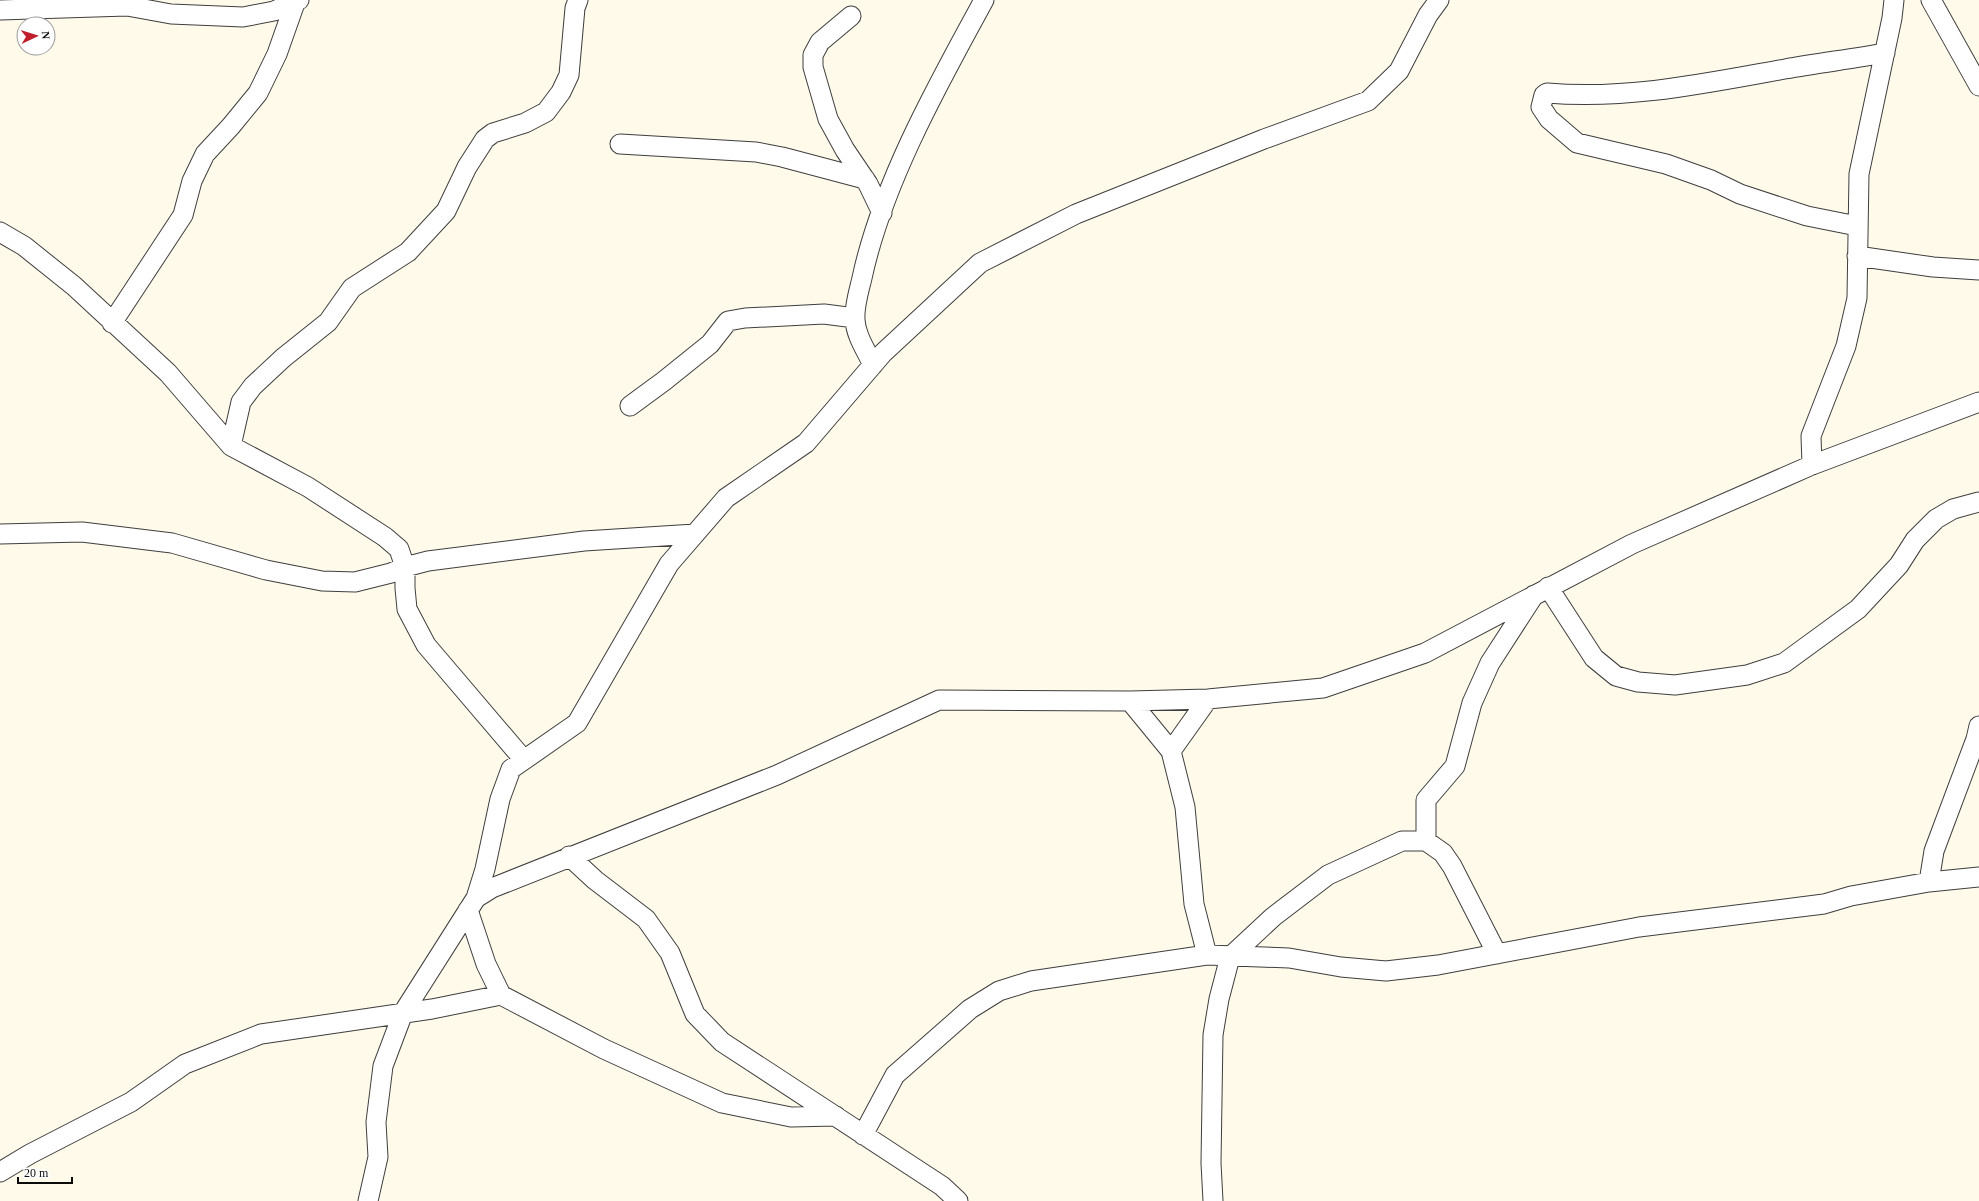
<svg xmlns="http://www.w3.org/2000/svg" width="1979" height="1201" font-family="'Times New Roman',serif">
<rect width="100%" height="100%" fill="#fffae9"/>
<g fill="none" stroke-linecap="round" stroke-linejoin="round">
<!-- street casing -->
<g stroke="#3e3e3e" stroke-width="21">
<path id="street" d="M1931 0 1979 86
M0 10 127 6 171 14 243 17 274 11 299 0
M851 16 820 42 813 55V67L828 119 845 150 868 184 882 213
M620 144 756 152 782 157 865 179
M1857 226 1807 216 1740 194 1711 180 1666 164 1577 143 1549 119 1541 107 1544 95 1547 93C1628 100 1707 83 1785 69 1818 63 1852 59 1885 53
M0 232 24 246 74 286 168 373 231 446 308 487 385 537 399 549 405 567V588L407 609 426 645 524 760
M1857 256 1933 267 1979 270
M112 323 183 215 192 181 205 154 231 126 258 93 277 54 295 3
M873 365C866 350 856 336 855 320 854 306 859 291 862 278 882 184 938 84 984 0
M630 406 664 381 710 344 728 321 745 318 824 314 855 318
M231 446 241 402 253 386 283 358 328 322 352 288 408 252 446 211 467 167 485 139 493 133 525 123 546 112 561 92 569 75 575 8 578 0
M1812 465 1811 436 1846 346 1857 298 1859 174 1892 18 1894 0
M0 534 82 532 172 543 266 570 322 581 355 582 391 573 405 567 428 561 584 541 695 534
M1548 587 1594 658 1616 676 1638 682 1675 685 1747 675 1784 663 1858 609 1899 565 1915 540 1936 519 1953 509 1979 502
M1130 701 1171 751 1185 807 1194 904 1207 955
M1171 751 1208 699
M1426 841V800L1455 766 1472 703 1490 663 1534 595
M569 856 595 880 646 919 670 953 695 1014 722 1042 942 1186 958 1201
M1929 882 1934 851 1976 739 1979 726
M476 898 485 869 500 799 511 769 577 723 669 564 726 498 806 443 883 353 980 263 1076 214 1264 139 1368 101 1399 71 1428 15 1439 0
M468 910 486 964 501 995 604 1049 722 1103 791 1117 836 1116
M863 1135 895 1075 970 1009 999 991 1031 981 1207 955 1289 958 1341 967 1386 971 1438 965 1639 927 1824 904 1851 896 1929 882 1979 877
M0 1172 30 1154 131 1102 185 1064 261 1034 432 1009 501 995
M368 1201 378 1157 376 1122 383 1066 403 1013 476 898 492 888 777 775 939 700 1130 701 1208 699 1323 688 1425 653 1632 544 1812 465 1979 402
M1213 1201 1211 1163 1213 1035 1219 999 1230 957 1273 917 1328 875 1402 841H1426L1443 853 1452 866 1497 954"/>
</g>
<!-- street -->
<use href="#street" stroke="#fff" stroke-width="19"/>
</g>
<!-- north arrow -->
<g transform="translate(36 36) rotate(86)"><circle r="19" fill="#ffffff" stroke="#9d9d9d"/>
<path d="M0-3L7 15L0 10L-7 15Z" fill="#c01e2c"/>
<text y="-6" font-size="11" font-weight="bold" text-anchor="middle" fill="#0b0b0b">N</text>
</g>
<!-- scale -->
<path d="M18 1177v6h54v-6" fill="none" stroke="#0b0b0b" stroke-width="2"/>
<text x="24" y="1177" font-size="12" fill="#0b0b0b" stroke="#ffffff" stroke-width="3" paint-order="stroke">20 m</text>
</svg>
